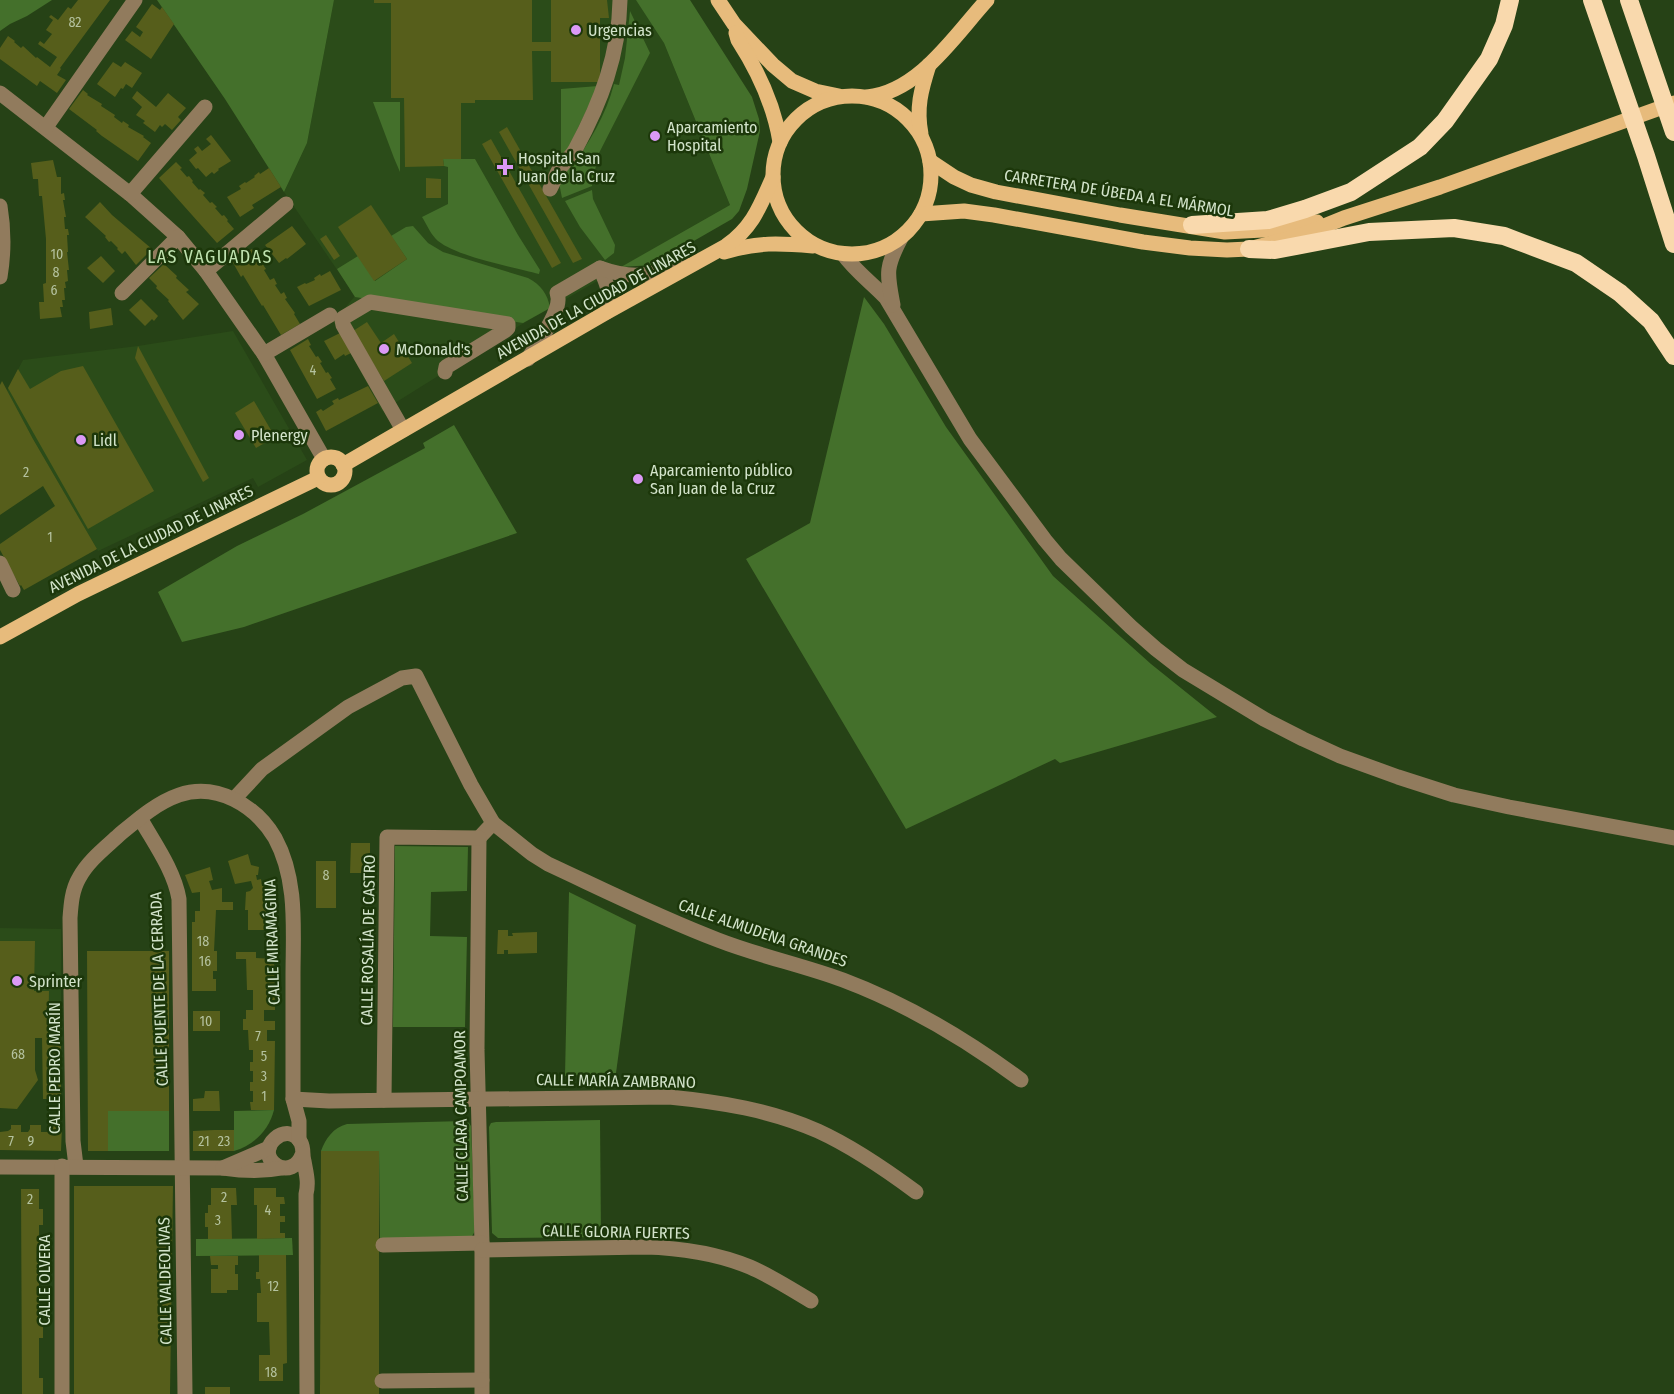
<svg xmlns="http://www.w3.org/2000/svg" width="1674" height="1394" font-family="'Fira Sans Condensed',sans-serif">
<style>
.built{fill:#2b4c19}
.green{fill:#44702b}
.building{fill:#565e1b}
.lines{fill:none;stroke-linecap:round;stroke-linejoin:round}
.minor{stroke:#917b5d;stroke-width:15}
.major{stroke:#e7bb7c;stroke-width:15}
.highway{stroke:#f9d9ad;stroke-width:18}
.poi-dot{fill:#db99f5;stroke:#1c370a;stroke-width:2}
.labels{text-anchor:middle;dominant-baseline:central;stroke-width:5;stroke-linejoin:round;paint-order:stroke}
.number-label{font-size:14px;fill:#b4c29f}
.poi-label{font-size:16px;fill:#d3e4cb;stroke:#1c370a;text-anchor:start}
.street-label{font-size:16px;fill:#d3e4cb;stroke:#1c370a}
.neighbourhood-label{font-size:18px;letter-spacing:1.5px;fill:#bfe2af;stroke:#1c370a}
</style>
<rect width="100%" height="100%" fill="#264216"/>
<g class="built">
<polygon points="334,0 645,0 664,43 730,205 517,327 382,411 332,319 339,315 355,296 284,192 307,143"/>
<polygon points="233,331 307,460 258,487 253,478 98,551 33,439 7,391 23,360 138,346"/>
<polygon points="0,928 61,929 61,1038 0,1038"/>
</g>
<g class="green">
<polygon points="0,0 52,0 27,16 10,24 0,31"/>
<polygon points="157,0 334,0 307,143 284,192 225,99"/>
<polygon points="636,0 690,0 752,97 759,119 760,131 747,189 739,211 732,219 652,265 621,267 730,205 664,43"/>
<path d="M630,11L650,53L598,155L592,186L562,198L559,183L564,170L571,168C589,143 606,115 614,84L619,85L625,58Z"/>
<polygon points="598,86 568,149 561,156 561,89"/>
<polygon points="373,102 400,102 400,172 394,158"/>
<path d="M443,159H475L518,235L540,270L539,274C513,267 458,257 438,241C431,235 427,225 422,217L448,204V167L444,166Z"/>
<polygon points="592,190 593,199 615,245 614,253 605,260 580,227 565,201"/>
<path d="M413,226L428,243L443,252L528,278C540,284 548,294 550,308L523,323L355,297L337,269L358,256L375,281L407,259L391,236L406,227Z"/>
<polygon points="864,297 884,324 946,427 1053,576 1151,664 1217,717 1060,763 1055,759 906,829 746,559 810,523"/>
<polygon points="454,425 517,533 244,627 182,642 158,592 237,546 303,514 425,448 423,443"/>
<polygon points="395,846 468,847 467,891 431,892 430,936 467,937 465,1027 393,1027"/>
<polygon points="569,892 636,925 616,1073 565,1076"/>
<path d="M274,1110C269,1130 254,1145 234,1151V1111Z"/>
<rect x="108" y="1111" width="61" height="40"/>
<polygon points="600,1120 601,1237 498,1238 492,1233 489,1127 491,1123 496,1122"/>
<path d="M465,1121L469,1123L471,1126L475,1231L471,1238L380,1239L379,1151H321C326,1138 333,1128 347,1124Z"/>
<polygon points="292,1238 293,1255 196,1256 196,1239"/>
</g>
<g class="building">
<polygon points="78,0 110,0 60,68 61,69 57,75 66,80 57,93 40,81 37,86 0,59 0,48 8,36 15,41 14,42 21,48 23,46 36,58 37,57 50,67 57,57 38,44 40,41 44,44 52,34 46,30 53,20 49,17 51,15 58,20 68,7 71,9"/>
<polygon points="374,0 532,0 532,42 551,42 551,0 607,0 609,18 600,18 600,82 551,82 551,51 532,51 533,100 475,100 475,103 461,103 461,159 443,159 444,166 405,167 404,98 391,98 391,3 374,3"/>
<polygon points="152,4 160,10 162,7 174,24 151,59 125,40 132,31 140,37 143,32 136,27"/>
<polygon points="113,62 121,67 125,62 142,73 132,88 126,84 123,89 121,88 115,97 97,84"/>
<polygon points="83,90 88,94 87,95 102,104 101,106 115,115 114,117 122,123 123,121 129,125 128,127 144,136 143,137 151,143 138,161 102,136 96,131 97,130 69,109"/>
<polygon points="137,91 156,107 168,93 186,108 178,117 181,120 172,130 165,124 162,127 160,125 155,132 143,123 145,121 136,115 142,107 132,98"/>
<polygon points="507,127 582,259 573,263 499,132"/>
<polygon points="211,135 231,161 218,169 219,170 214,174 212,172 206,177 198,168 196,169 189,160 197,153 194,149 198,146 202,151 211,144 206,139"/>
<polygon points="491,139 561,263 552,268 482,144"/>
<polygon points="53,160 57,177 61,177 61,194 64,193 65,200 63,200 66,217 64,217 65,229 68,229 69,235 67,235 68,252 67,252 69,270 67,270 68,281 65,282 66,288 64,288 65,300 62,300 63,307 60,307 62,317 40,319 39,302 44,302 43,284 46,283 46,239 42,196 39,196 38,179 33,179 31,163"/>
<polygon points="176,162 182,168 180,169 187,177 189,176 193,181 192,182 199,190 200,189 205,193 203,195 210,203 212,202 217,207 215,208 222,216 224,215 228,220 227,221 234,229 217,243 159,178"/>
<polygon points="269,168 281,187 252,205 254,208 240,217 227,197 241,189 239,186 245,182 246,183 255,177 254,176 259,172 260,174"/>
<polygon points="426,178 441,179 441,198 426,198"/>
<polygon points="100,202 112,215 152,249 136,265 125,251 122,254 117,249 118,248 111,241 109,242 105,237 106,236 85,217"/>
<polygon points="371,205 407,259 374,281 338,227"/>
<polygon points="292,226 306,244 287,259 286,258 279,263 265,245"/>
<polygon points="326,235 340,256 334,260 320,239"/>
<polygon points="252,249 255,255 253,256 259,266 262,263 266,269 264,270 270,280 274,278 277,284 275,285 281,294 284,292 287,298 285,299 295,313 294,314 300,324 281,335 263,305 262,306 243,275 241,277 232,261"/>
<polygon points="101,256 115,271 103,283 87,268"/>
<polygon points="164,264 177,276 176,278 189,290 186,292 199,304 183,320 168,301 169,300 156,288 157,286 149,278"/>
<polygon points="330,271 341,290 309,306 297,287 305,283 306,284 315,280 314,278 320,274 321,276"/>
<polygon points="141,299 158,316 154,321 152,319 145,326 129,310"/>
<polygon points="111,308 113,325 90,329 89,312"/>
<polygon points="367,322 381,343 394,334 412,363 384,381 353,331"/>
<polygon points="340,333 351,353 345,356 344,354 335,360 324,341"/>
<polygon points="308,339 311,345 309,346 316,357 318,356 322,362 320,363 326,373 328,372 332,378 330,379 336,389 317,399 290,350"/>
<polygon points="138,346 209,478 203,482 135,358"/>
<polygon points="83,366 154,491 88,529 8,388 18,369 30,389 61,371"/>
<polygon points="2,381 33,439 97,549 24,590 21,585 20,586 0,550 0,544 55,506 43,486 0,515 0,385"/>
<polygon points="368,386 378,403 326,431 316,412 321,409 323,411 334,404 332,401 338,398 339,400"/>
<polygon points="254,401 275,437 256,448 235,413"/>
<polygon points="351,843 370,843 370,873 350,873"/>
<polygon points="248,854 251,865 259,867 258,875 256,875 257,880 261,879 262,886 272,885 274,893 274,930 248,930 248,910 245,910 246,892 250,891 253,888 251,881 235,884 228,861"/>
<rect x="316" y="861" width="20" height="47"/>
<polygon points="210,867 213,880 209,881 212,890 222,888 222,902 233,902 233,910 216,910 214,951 217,951 217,971 213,971 213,979 216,979 216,991 192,991 192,922 195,922 195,911 200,911 200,892 192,893 185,875"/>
<polygon points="498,930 508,930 508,936 513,936 512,933 537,932 537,953 508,954 508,950 504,950 504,954 497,954"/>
<polygon points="0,941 35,941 34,991 49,991 48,1038 61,1038 61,1099 43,1099 42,1038 35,1038 35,1070 38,1080 17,1109 0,1108"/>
<polygon points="87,951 169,951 169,1111 108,1111 108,1151 88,1151"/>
<polygon points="236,952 256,952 256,958 274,959 275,1010 264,1010 264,1021 275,1021 275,1030 267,1030 267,1041 275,1041 274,1110 251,1110 250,1102 253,1102 253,1091 250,1091 250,1082 253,1082 253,1071 250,1071 250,1062 253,1062 253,1050 249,1050 248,1030 243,1030 243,1019 246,1019 246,1010 253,1010 253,990 247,990 246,959 236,959"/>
<rect x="193" y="1011" width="27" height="20"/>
<polygon points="205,1091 219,1091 220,1111 193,1111 193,1099 204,1098"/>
<polygon points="11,1125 21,1125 21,1132 28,1132 30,1129 30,1125 41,1125 41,1132 47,1132 50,1125 62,1125 61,1151 0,1150 0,1132 8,1131 11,1129"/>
<polygon points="214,1130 234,1130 234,1151 193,1151 193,1131"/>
<polygon points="321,1151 379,1151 379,1394 320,1394"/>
<polygon points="74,1186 173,1186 170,1394 74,1394"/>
<polygon points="211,1188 236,1188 237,1205 231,1205 232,1239 208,1239 208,1227 205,1227 205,1213 208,1213 208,1205 211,1205"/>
<polygon points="254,1188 276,1188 276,1197 284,1197 285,1204 280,1204 280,1216 285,1216 285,1222 280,1222 280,1233 285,1233 285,1238 257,1239 257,1205 254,1205"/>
<polygon points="21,1189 39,1189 39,1209 43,1209 43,1225 39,1225 39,1265 43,1265 43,1282 39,1282 39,1322 43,1322 43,1338 39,1338 39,1378 43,1378 43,1394 22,1394"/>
<polygon points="259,1255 286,1255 287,1363 283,1364 283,1381 259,1381 259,1355 270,1355 269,1322 257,1322 257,1293 261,1293 260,1279 256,1279 256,1272 259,1272"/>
<polygon points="210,1256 238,1256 238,1265 235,1265 235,1274 238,1274 238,1290 227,1290 227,1293 211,1293 211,1269 218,1269 218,1265 211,1265"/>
<rect x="205" y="1387" width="25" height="7"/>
</g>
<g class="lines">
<g class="minor">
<polyline points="0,93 130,194 178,237 206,271 264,354 324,459"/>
<polyline points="46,127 135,0"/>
<path d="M550,189C554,182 556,174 560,168C565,161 571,157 575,150C601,102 619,55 620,0"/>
<polyline points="130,194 205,107"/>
<path d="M0,206C4,230 4,253 0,277"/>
<path d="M843,254C855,271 872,283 886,298L970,439L1045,540L1061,559L1131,627L1156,649L1183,670L1264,719L1303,739L1340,756L1398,777L1454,795L1509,807L1674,838"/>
<path d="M600,268C607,284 612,295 607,312"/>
<polyline points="206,271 286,204"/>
<polyline points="122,293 178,237"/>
<path d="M893,305C887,273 885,268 901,238"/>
<polyline points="264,354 330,315"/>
<path d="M528,359C537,344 564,309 557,293L600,268C636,281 651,274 686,265"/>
<polyline points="403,430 343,325 342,320 343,318 370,302 508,324 508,328 506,330 446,367 445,372"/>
<polyline points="0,563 13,590"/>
<polyline points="234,799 262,769 348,707 402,678 416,676 471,785 493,823"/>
<path d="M140,818C154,843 174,870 179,899L185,1394"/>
<path d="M479,838L493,823L532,854L548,864C604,890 660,918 718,940C759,956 802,965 843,980C907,1004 967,1040 1021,1080"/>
<polyline points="479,838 477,1050 482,1243 482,1394"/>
<path d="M293,1099L329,1101L669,1097C720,1102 771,1110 818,1131C853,1147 885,1169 916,1192"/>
<polyline points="384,1100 387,837 479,838"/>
<path d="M302,1155C298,1166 287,1172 276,1165C253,1149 288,1118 301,1143C304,1149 302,1155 304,1161C306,1173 309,1182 306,1194L307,1394"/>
<path d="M76,1166L73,1141L70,918C71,904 72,890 79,878C88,861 105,848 119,835C137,820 156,803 179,795C217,782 256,806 275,838C298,880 293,930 293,976C293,1017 293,1058 293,1099L299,1121V1140"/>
<path d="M0,1167L223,1168C243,1171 262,1172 282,1168"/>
<polyline points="223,1168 269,1148"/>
<polyline points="383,1245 482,1243"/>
<path d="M482,1250L645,1247C681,1248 716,1253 750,1267C771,1276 791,1289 811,1301"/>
<polyline points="382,1381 482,1380"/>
<polyline points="62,1394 62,1166"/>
</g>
<g class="major">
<polyline points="718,0 734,24 773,65 792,81 815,91 839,96"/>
<path d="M736,33L738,40C758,71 774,105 780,142"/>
<circle cx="852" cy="175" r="79"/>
<path d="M867,97C919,92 955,35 987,0"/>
<path d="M921,134C916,108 921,90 929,65"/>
<polyline points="930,161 954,177 971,185 996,192 1120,215 1225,232 1263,230 1317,222"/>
<polyline points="921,214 964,211 994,215 1143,242 1190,248 1227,250 1249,249 1302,235 1344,218 1440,187 1674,103"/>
<path d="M724,252C758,242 779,243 813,246"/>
<circle cx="331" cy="471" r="14"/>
<path d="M343,465L607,312L726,246C753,227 760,206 773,177"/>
<polyline points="0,637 78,594 318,478"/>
</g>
<g class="highway">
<polyline points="1592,0 1646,156 1674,244"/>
<polyline points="1629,0 1674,132"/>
<polyline points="1192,225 1268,220 1305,209 1351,192 1420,147 1445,121 1489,59 1504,25 1510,0"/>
<polyline points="1249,249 1275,250 1369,232 1454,228 1504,236 1576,263 1620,293 1651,321 1674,356"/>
</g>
</g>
<g class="poi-dot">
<circle cx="576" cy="30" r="6"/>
<circle cx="655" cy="136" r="6"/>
<path d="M502 158h6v6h6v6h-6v6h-6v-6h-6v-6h6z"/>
<circle cx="384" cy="349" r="6"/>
<circle cx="239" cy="435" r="6"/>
<circle cx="81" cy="440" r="6"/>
<circle cx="638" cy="479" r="6"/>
<circle cx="17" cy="981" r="6"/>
</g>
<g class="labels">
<g class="number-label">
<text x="75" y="22">82</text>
<text x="57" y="254">10</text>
<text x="56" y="272">8</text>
<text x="54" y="290">6</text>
<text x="313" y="370">4</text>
<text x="26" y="472">2</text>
<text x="50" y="537">1</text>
<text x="326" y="875">8</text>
<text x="203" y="941">18</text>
<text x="205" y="961">16</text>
<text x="206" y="1021">10</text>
<text x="258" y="1036">7</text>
<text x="18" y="1054">68</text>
<text x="264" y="1056">5</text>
<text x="264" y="1076">3</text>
<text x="264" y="1096">1</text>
<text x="11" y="1141">7</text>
<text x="31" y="1141">9</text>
<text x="204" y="1141">21</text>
<text x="224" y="1141">23</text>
<text x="224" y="1197">2</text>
<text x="30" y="1199">2</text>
<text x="268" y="1210">4</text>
<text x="218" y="1220">3</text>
<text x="273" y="1286">12</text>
<text x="271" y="1372">18</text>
</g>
<g class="poi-label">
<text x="588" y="30">Urgencias</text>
<text x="667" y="127">Aparcamiento<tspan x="667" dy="18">Hospital</tspan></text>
<text x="518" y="158">Hospital San<tspan x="518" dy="18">Juan de la Cruz</tspan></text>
<text x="396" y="349">McDonald's</text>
<text x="251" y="435">Plenergy</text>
<text x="93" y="440">Lidl</text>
<text x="650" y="470">Aparcamiento público<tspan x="650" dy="18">San Juan de la Cruz</tspan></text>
<text x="29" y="981">Sprinter</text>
</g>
<g class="street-label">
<text transform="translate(1119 193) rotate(9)">CARRETERA DE ÚBEDA A EL MÁRMOL</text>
<text transform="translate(596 300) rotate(-29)">AVENIDA DE LA CIUDAD DE LINARES</text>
<text transform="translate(151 539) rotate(-26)">AVENIDA DE LA CIUDAD DE LINARES</text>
<text transform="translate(763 933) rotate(19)">CALLE ALMUDENA GRANDES</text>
<text transform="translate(368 940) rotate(-89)">CALLE ROSALÍA DE CASTRO</text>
<text transform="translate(272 942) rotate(-92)">CALLE MIRAMÁGINA</text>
<text transform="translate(159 989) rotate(-92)">CALLE PUENTE DE LA CERRADA</text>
<text transform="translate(54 1068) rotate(-90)">CALLE PEDRO MARÍN</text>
<text transform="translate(616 1081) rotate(1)">CALLE MARÍA ZAMBRANO</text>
<text transform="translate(461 1116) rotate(-91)">CALLE CLARA CAMPOAMOR</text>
<text transform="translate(616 1232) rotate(1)">CALLE GLORIA FUERTES</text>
<text transform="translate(44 1280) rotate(-90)">CALLE OLVERA</text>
<text transform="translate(165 1281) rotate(-91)">CALLE VALDEOLIVAS</text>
</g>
<g class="neighbourhood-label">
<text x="210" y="257">LAS VAGUADAS</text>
</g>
</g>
</svg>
